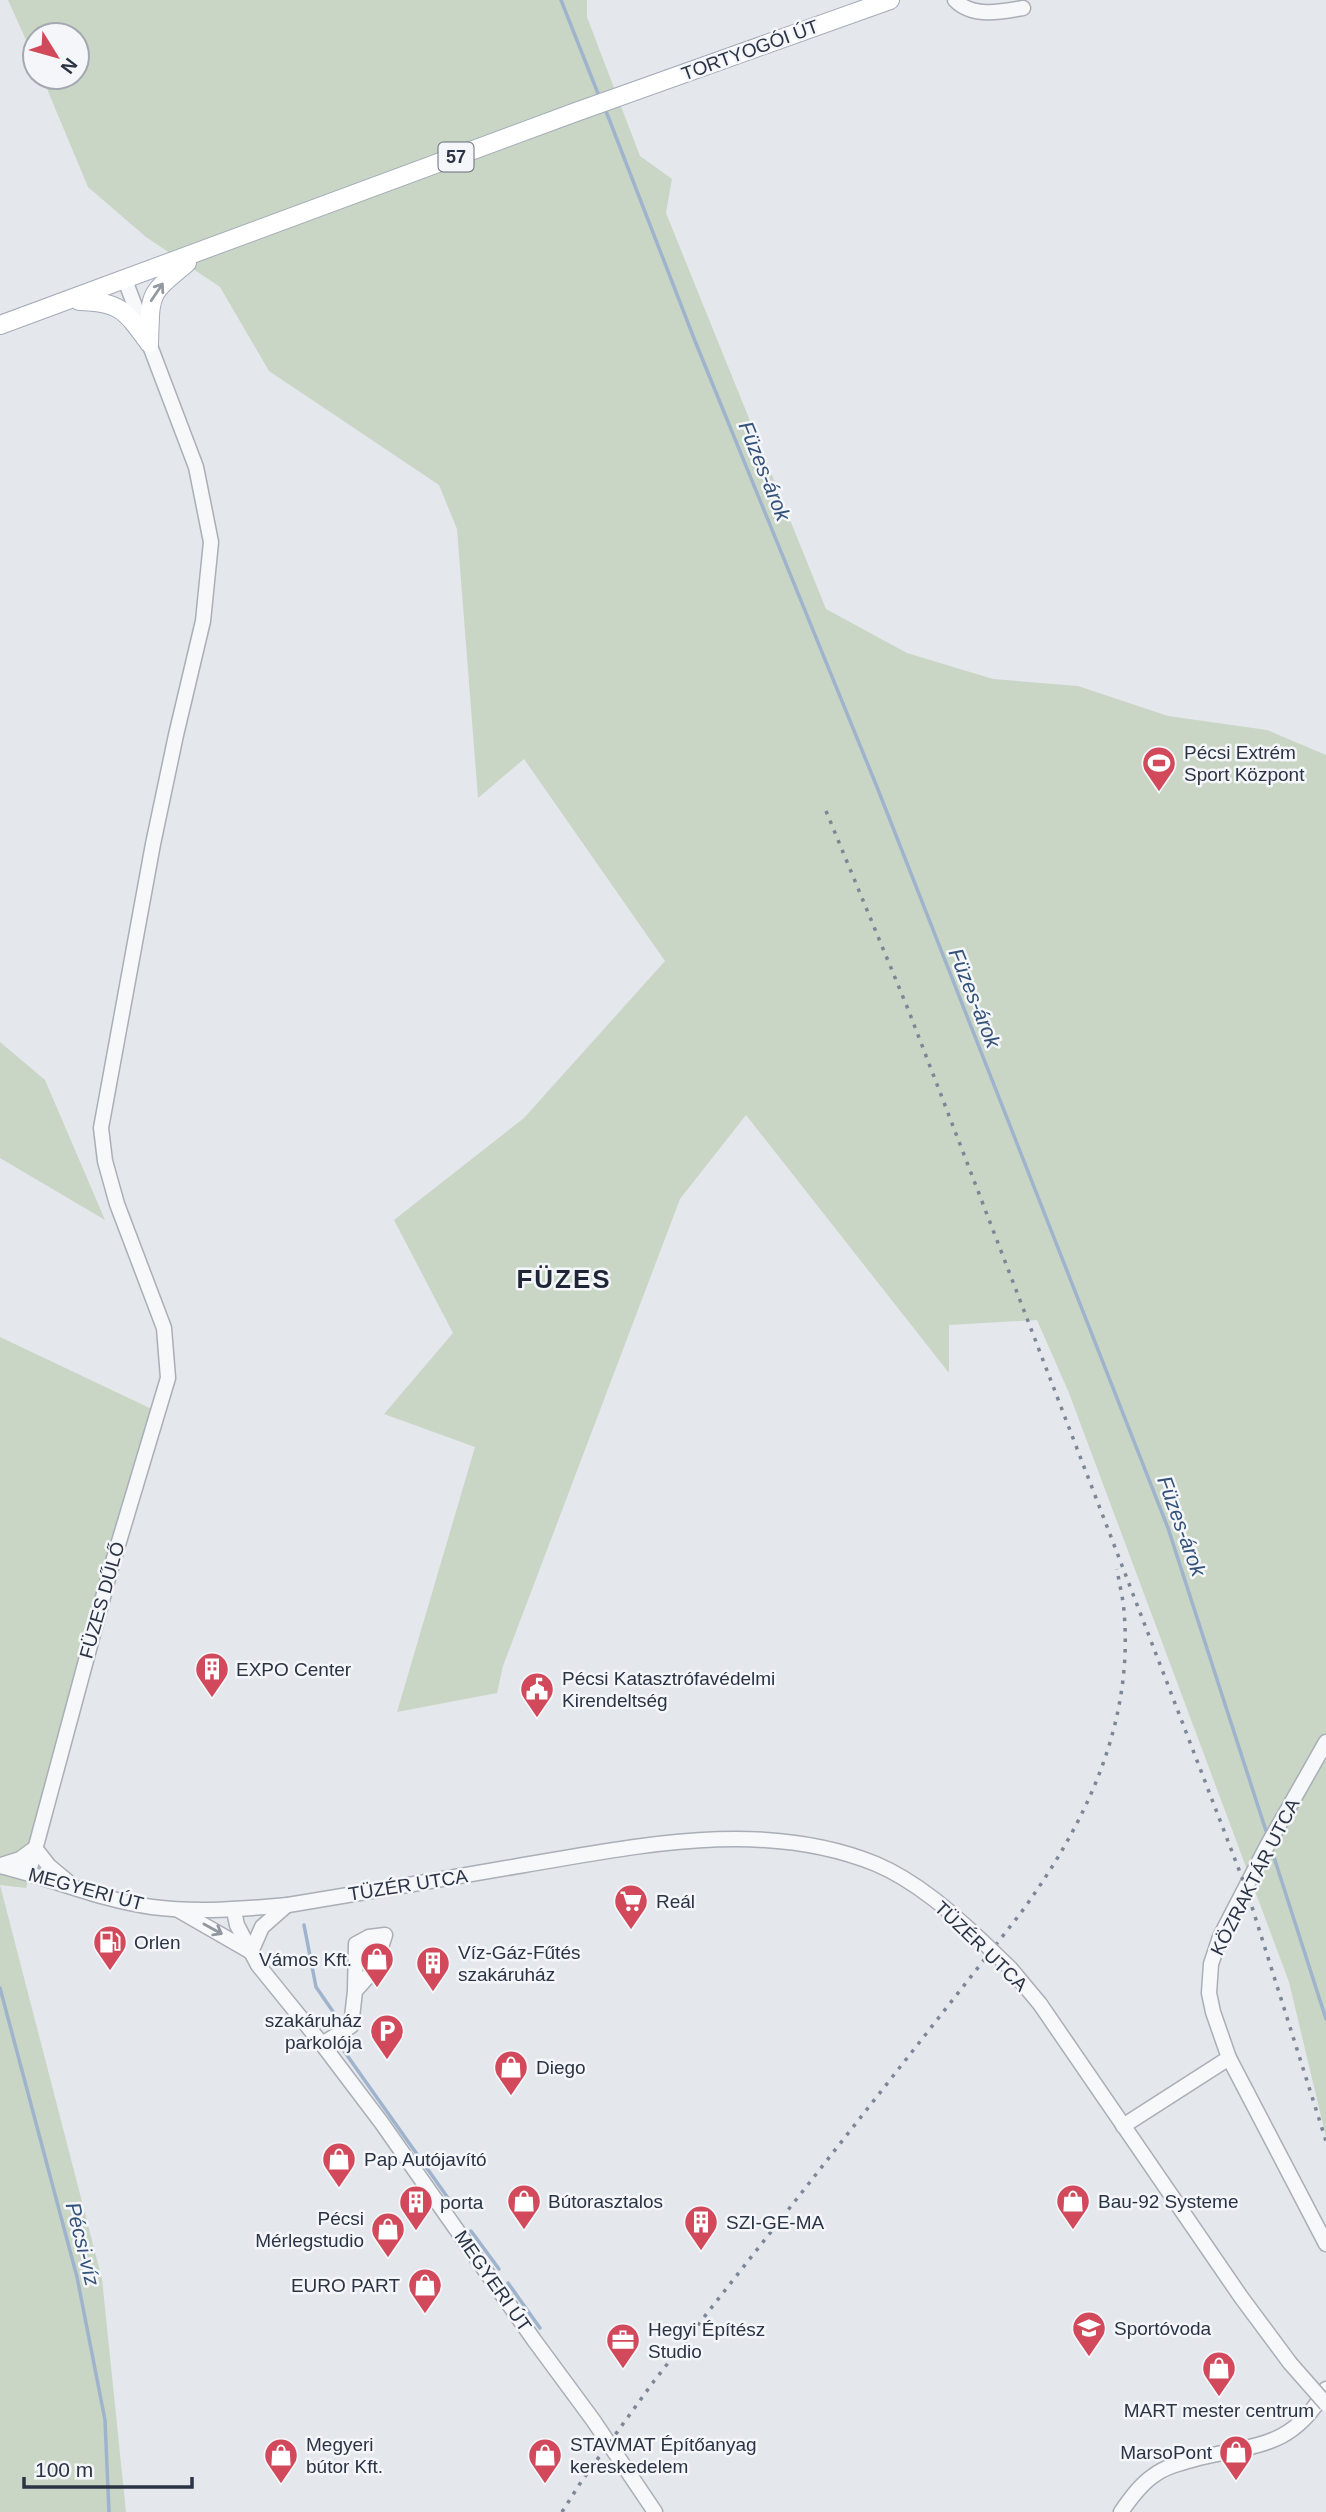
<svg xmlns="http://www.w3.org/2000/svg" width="1326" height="2512" font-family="Arial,sans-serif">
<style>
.green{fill:#c9d6c5}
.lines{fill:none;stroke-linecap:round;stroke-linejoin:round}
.stream{stroke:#9fb4cc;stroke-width:3.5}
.minor-casing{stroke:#a9aeb7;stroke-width:17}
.major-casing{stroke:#a3abb8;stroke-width:20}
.minor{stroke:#f7f8fa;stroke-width:14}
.major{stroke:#fff;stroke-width:18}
.rail{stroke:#7d8696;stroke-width:3.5;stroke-dasharray:3.5 7;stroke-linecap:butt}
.minor-bridge-casing{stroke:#a9aeb7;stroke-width:17;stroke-linecap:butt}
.minor-bridge{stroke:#f7f8fa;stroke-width:14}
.oneway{stroke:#959aa2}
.oneway2{stroke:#9196a0}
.labels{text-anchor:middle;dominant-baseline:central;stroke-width:5;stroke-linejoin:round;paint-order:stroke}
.shield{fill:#f4f6f9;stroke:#676e7b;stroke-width:2}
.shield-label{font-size:18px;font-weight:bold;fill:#2b3445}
.street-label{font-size:19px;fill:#2b3445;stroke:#f4f6f9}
.poi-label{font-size:19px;fill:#2b3445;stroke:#f4f6f9;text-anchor:start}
.water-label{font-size:21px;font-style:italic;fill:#34527a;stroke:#f4f6f9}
.district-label{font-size:26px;font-weight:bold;letter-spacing:2px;fill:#1d2536;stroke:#f4f6f9}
</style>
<rect width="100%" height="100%" fill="#e4e7ec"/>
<g class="green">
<polygon points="8,0 587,0 587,17 640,156 672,179 666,213 826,609 907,653 993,679 1078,686 1168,716 1267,730 1326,755 1326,2137 1289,1982 1069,1393 1037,1320 949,1325 949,1373 746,1115 680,1199 503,1666 497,1693 397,1712 475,1447 384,1414 453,1333 394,1220 524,1118 665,961 524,759 478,798 457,529 439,485 269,371 220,287 146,237 88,187 42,77 77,77 77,35 35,35 35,60"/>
<polygon points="0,1042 45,1080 105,1220 0,1158"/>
<polygon points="0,1337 158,1412 26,1888 0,1885 102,2279 126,2512 0,2512"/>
</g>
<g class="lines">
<g class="stream">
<polyline points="561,0 599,96"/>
<polyline points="604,106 695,341 877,787 1168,1528 1268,1837"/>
<polyline points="1271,1848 1326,2019"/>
<polyline points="304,1925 316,1987 334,2013"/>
<polyline points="0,1988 77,2277 105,2420 109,2512"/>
<polyline points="339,2044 448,2198"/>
<polyline points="471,2231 499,2269"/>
<polyline points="508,2283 540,2328"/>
</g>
<g class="minor-casing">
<g id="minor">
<path d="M955,0C972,18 1001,12 1023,8"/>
<polyline points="1326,1742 1267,1846 1220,1937 1211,1964 1209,1993 1213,2012 1229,2058 1326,2244"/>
<polyline points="1,1865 20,1859 35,1848 49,1866 67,1881"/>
<path d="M0,1866C51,1878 100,1900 152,1907C197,1913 243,1909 288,1905C367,1892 445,1879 524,1865C639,1846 763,1818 876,1864C916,1881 951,1912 983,1942"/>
<polyline points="29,1872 109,1575 168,1378 164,1328 117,1204 105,1161 101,1128 153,844 176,735 203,621 211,542 196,467 125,280"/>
<polyline points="178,1910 251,1952"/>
<polyline points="234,1911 237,1925 258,1965 322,2044 381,2122 534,2340 593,2420 655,2512"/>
<polyline points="251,1952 262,1927 287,1905"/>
<polyline points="1040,2004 1241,2297 1290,2363"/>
<polyline points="322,2044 351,2026 355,1991 373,1971 385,1935 369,1937 356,1944 355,1991"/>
<polyline points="1123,2126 1229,2058"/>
<path d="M1121,2512C1130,2499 1140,2485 1153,2476C1166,2466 1184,2462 1199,2458C1257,2444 1293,2448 1326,2389"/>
</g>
</g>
<g class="major-casing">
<g id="major">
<path d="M79,301C120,302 125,310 149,343"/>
<polyline points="0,325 576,112 890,0"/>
<path d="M149,343C151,292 147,296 187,263"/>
</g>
</g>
<use href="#minor" class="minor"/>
<use href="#major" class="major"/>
<g class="rail">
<polyline points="826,811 908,1009 1246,1888 1326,2141"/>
<path d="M562,2512L581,2482L654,2381L1020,1914C1085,1825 1134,1724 1124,1611C1123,1597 1119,1583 1117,1569"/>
</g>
<g class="minor-bridge-casing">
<g id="minor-bridge">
<polyline points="983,1942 1010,1968 1040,2004"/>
<polyline points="1290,2363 1326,2404"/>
</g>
</g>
<use href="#minor-bridge" class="minor-bridge"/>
</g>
<defs><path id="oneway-shaft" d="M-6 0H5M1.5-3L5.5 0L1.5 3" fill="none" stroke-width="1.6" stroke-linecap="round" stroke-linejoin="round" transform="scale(1.75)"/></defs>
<use class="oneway" href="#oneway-shaft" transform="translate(157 292) rotate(-56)"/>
<use class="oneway2" href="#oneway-shaft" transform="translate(213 1929) rotate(29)"/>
<defs>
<g id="stadium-pin" transform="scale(1.75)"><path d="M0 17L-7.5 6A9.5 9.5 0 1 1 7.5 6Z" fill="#d1495b" stroke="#f4f6f9"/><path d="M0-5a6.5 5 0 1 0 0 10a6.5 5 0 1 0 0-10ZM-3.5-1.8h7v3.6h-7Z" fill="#fff"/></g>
<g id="building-pin" transform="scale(1.75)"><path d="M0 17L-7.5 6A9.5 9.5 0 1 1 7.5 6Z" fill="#d1495b" stroke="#f4f6f9"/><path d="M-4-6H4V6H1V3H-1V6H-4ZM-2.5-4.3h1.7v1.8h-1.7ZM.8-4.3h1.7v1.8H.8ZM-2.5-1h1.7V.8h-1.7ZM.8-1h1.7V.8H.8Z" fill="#fff"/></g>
<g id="civic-pin" transform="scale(1.75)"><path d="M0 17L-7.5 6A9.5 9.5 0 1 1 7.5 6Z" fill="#d1495b" stroke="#f4f6f9"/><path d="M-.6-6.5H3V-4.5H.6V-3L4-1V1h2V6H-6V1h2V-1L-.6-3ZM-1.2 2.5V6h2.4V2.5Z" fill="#fff"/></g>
<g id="supermarket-pin" transform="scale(1.75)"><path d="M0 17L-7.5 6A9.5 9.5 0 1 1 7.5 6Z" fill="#d1495b" stroke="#f4f6f9"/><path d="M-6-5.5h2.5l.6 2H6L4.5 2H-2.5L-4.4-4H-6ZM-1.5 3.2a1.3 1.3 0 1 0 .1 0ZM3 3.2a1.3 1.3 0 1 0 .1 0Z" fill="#fff"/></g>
<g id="fuel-pin" transform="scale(1.75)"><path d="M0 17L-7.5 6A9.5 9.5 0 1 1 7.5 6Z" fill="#d1495b" stroke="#f4f6f9"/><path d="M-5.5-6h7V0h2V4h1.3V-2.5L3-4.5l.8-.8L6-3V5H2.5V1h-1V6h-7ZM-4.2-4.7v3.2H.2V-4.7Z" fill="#fff"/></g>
<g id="shop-pin" transform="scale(1.75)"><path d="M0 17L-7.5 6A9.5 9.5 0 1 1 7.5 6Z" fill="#d1495b" stroke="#f4f6f9"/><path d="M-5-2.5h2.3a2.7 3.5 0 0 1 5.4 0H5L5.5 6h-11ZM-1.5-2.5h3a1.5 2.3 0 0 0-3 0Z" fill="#fff"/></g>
<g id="parking-pin" transform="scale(1.75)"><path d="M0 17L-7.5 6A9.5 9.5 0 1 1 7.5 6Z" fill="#d1495b" stroke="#f4f6f9"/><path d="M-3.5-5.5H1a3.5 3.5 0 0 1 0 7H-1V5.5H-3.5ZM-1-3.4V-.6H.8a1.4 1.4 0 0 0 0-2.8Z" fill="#fff"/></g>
<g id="school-pin" transform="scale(1.75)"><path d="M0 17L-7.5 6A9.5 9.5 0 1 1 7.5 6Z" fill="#d1495b" stroke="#f4f6f9"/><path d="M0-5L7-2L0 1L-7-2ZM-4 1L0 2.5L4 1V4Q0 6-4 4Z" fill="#fff"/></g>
<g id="office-pin" transform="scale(1.75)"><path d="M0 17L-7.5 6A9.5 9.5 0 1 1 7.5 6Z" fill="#d1495b" stroke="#f4f6f9"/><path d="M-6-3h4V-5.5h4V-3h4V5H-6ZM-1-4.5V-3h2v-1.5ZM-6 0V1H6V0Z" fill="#fff"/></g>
</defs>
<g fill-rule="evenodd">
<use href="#stadium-pin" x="1159" y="763"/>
<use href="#building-pin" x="212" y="1669"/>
<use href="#civic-pin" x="537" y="1689"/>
<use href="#supermarket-pin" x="631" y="1901"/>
<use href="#fuel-pin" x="110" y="1942"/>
<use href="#shop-pin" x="377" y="1959"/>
<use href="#building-pin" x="433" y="1963"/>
<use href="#parking-pin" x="387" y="2031"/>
<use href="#shop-pin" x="511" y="2067"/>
<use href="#shop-pin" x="339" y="2159"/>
<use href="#shop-pin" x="524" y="2201"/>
<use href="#shop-pin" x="1073" y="2201"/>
<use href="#building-pin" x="416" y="2202"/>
<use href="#building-pin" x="701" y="2222"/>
<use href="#shop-pin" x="388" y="2229"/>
<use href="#shop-pin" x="425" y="2285"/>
<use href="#school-pin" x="1089" y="2328"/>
<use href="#office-pin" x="623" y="2340"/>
<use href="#shop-pin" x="1219" y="2368"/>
<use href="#shop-pin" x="1236" y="2452"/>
<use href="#shop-pin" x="281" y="2455"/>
<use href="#shop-pin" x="545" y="2455"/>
</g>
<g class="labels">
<rect class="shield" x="438.5" y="142.5" width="35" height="29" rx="5"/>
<g class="shield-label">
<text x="456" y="157">57</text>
</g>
<g class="street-label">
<text transform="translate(750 50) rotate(-20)">TORTYOGÓI ÚT</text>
<text transform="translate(102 1600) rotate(-74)">FÜZES DŰLŐ</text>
<text transform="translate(1255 1877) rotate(-63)">KÖZRAKTÁR UTCA</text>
<text transform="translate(408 1885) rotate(-9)">TÜZÉR UTCA</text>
<text transform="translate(86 1889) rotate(15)">MEGYERI ÚT</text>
<text transform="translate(981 1946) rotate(44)">TÜZÉR UTCA</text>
<text transform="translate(493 2281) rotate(55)">MEGYERI ÚT</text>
</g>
<g class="poi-label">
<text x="1184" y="752">Pécsi Extrém<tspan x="1184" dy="22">Sport Központ</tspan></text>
<text x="236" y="1669">EXPO Center</text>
<text x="562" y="1678">Pécsi Katasztrófavédelmi<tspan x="562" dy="22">Kirendeltség</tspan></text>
<text x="656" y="1901">Reál</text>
<text x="134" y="1942">Orlen</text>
<text x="458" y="1952">Víz-Gáz-Fűtés<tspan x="458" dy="22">szakáruház</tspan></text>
<text x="352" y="1959" text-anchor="end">Vámos Kft.</text>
<text x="362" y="2020" text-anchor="end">szakáruház<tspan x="362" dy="22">parkolója</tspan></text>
<text x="536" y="2067">Diego</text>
<text x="364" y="2159">Pap Autójavító</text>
<text x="548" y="2201">Bútorasztalos</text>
<text x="1098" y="2201">Bau-92 Systeme</text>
<text x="440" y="2202">porta</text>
<text x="364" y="2218" text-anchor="end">Pécsi<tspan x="364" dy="22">Mérlegstudio</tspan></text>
<text x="726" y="2222">SZI-GE-MA</text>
<text x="400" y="2285" text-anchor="end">EURO PART</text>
<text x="1114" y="2328">Sportóvoda</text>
<text x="648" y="2329">Hegyi Építész<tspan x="648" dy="22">Studio</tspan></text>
<text x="1219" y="2410" text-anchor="middle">MART mester centrum</text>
<text x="306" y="2444">Megyeri<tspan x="306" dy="22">bútor Kft.</tspan></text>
<text x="570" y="2444">STAVMAT Építőanyag<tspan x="570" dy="22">kereskedelem</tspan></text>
<text x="1212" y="2452" text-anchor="end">MarsoPont</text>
</g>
<g class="water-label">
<text transform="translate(765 471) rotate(68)">Füzes-árok</text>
<text transform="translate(975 998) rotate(68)">Füzes-árok</text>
<text transform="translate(1182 1526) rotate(70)">Füzes-árok</text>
<text transform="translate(83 2244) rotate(76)">Pécsi-víz</text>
</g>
<g class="district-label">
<text x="564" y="1279">FÜZES</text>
</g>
</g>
<g transform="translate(56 56) rotate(127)"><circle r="33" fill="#f4f6f9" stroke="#a4a8b1" stroke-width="2"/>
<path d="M0-5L12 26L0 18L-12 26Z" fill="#d1495b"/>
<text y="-10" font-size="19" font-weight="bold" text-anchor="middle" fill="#2b3445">N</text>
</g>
<path d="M24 2477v10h168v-10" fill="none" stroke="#2b3445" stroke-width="3.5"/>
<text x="35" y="2477" font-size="21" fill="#2b3445" stroke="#f4f6f9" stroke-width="5" paint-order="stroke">100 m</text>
</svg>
